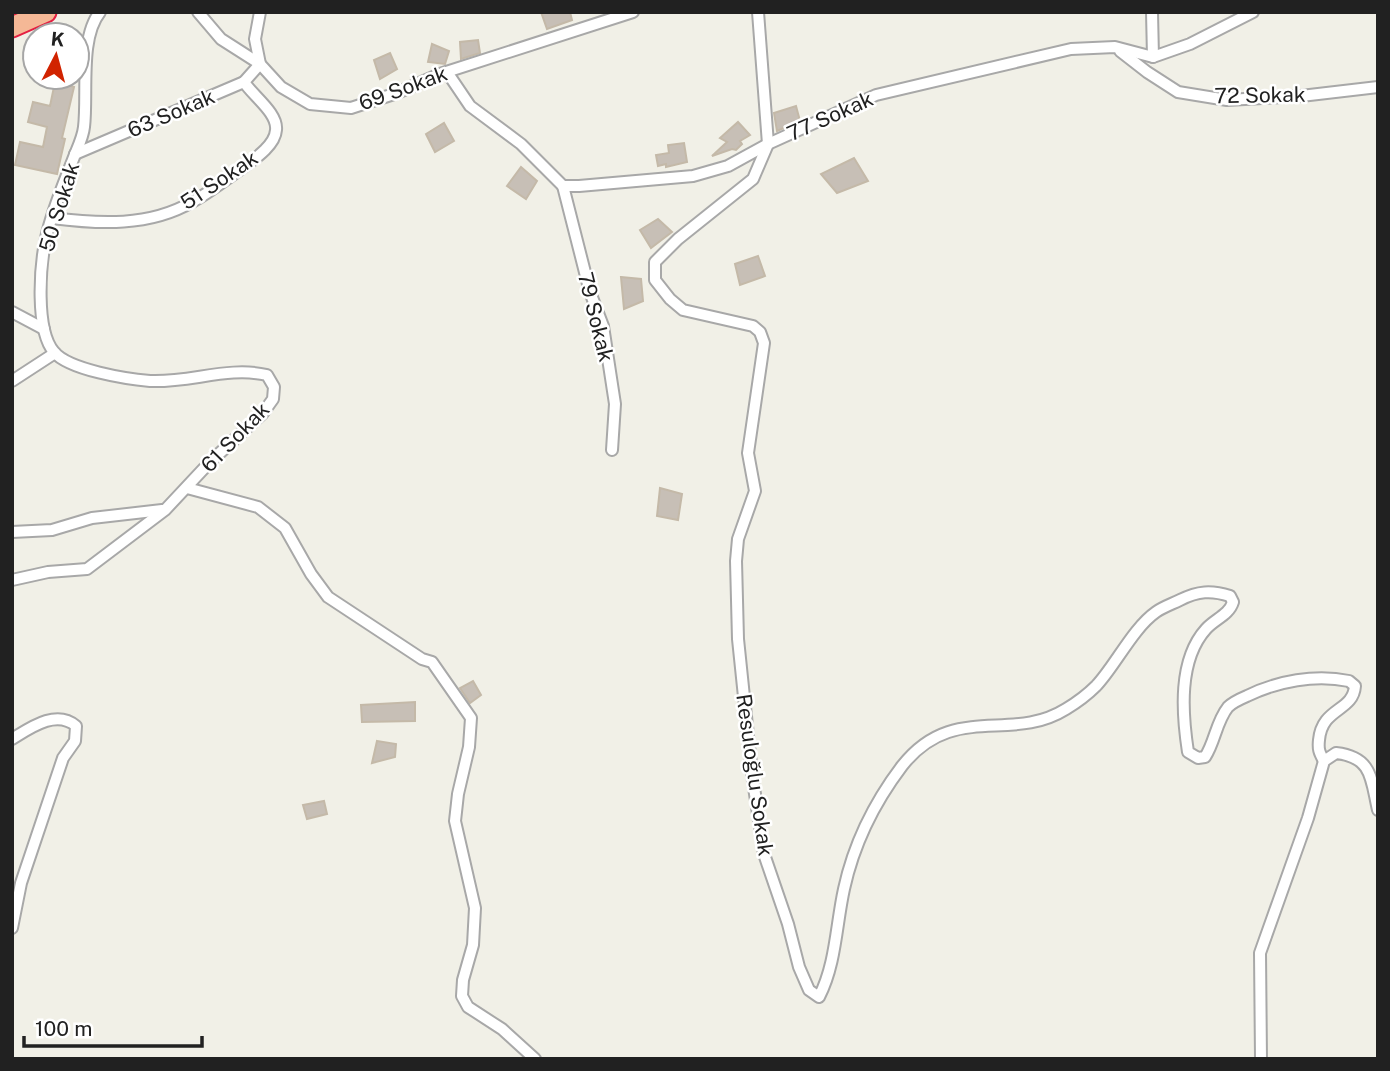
<svg xmlns="http://www.w3.org/2000/svg" width="1390" height="1071" font-family="'Public Sans',sans-serif">
<style>
.building{fill:#c7bfb6;stroke:#c4b9a8;stroke-width:2}
.lines{fill:none;stroke-linecap:round;stroke-linejoin:round}
.minor-casing{stroke:#a8a8a8;stroke-width:14}
.trunk-casing{stroke:#e41f42;stroke-width:23}
.minor{stroke:#fff;stroke-width:10}
.trunk{stroke:#f5b896;stroke-width:19}
.labels{text-anchor:middle;dominant-baseline:central;stroke-width:5;stroke-linejoin:round;paint-order:stroke}
.street-label{font-size:21px;fill:#212121;stroke:#fff}
</style>
<rect width="100%" height="100%" fill="#f1f0e7"/>
<g class="building">
<polygon points="541,12 570,12 572,20 547,29"/>
<polygon points="478,40 480,53 461,59 460,42"/>
<polygon points="432,44 449,51 445,64 428,62"/>
<polygon points="390,53 397,69 380,79 374,60"/>
<polygon points="55,82 74,87 62,138 65,139 57,174 15,165 20,142 43,147 47,127 28,122 33,102 50,106"/>
<polygon points="796,106 800,121 777,131 774,113"/>
<polygon points="738,122 750,135 740,141 742,144 736,150 732,149 712,156 727,142 720,138"/>
<polygon points="444,123 454,141 435,152 426,134"/>
<polygon points="684,143 687,162 666,167 666,164 658,166 656,155 669,153 668,145"/>
<polygon points="854,158 868,181 837,193 821,174"/>
<polygon points="521,167 537,181 526,199 507,186"/>
<polygon points="658,219 672,232 651,248 640,230"/>
<polygon points="758,256 765,276 740,285 735,264"/>
<polygon points="621,277 641,279 643,301 624,309"/>
<polygon points="660,488 682,494 678,520 657,516"/>
<polygon points="473,681 481,695 470,703 460,688"/>
<polygon points="415,702 415,721 362,722 361,705"/>
<polygon points="377,741 396,744 395,757 372,763"/>
<polygon points="324,801 327,814 307,819 303,805"/>
</g>
<g class="lines">
<g class="minor-casing">
<g id="minor">
<polyline points="198,12 221,39 260,64 281,87 310,104 351,108 397,93 440,74 633,12"/>
<path d="M758,12L768,144L753,179L678,239L655,262V280L670,299L683,310L753,326L760,332L764,343L748,453L755,491L738,539L736,561L738,639L752,774L764,854L788,924L799,967L809,990L819,997C836,964 836,925 844,889C854,843 874,803 902,766C953,701 1010,744 1066,709C1076,703 1088,694 1096,686C1115,666 1133,628 1156,612C1163,607 1172,604 1180,600C1198,591 1211,590 1230,596L1233,602C1229,615 1215,619 1206,629C1178,660 1182,713 1188,752L1198,758L1205,757C1215,742 1216,722 1228,707C1233,702 1240,699 1247,696C1278,681 1315,674 1349,681L1355,686C1353,712 1322,707 1319,740C1318,749 1319,752 1324,761"/>
<polyline points="1152,12 1153,57"/>
<polyline points="1120,51 1147,72 1178,92 1227,100 1301,96 1378,87"/>
<polyline points="447,72 470,106 521,144 563,186 579,186 693,176 728,166 768,144 876,95 1071,49 1115,47 1153,57 1190,44 1253,12"/>
<polyline points="75,154 244,82 260,64 255,39 260,12"/>
<polyline points="563,186 590,292 603,326 615,404 612,450"/>
<path d="M52,218C99,224 149,227 192,202C209,193 225,180 241,169C253,160 275,146 276,130C278,113 253,96 244,82"/>
<polyline points="12,312 44,329"/>
<polyline points="12,381 55,353"/>
<polyline points="187,488 258,507 285,528 311,574 328,597 422,659 432,662 471,718 469,747 458,794 455,821 475,908 473,945 463,980 462,996 468,1007 502,1029 535,1059"/>
<polyline points="12,532 52,530 92,518 162,510"/>
<path d="M12,580L48,572L87,569L165,510L209,463L263,413L273,399L274,387L267,375C228,366 190,383 150,381C127,379 69,370 54,352C35,330 40,265 46,238C52,210 64,183 74,157C78,147 83,137 84,127C88,94 79,38 100,12"/>
<path d="M12,739C30,728 56,709 76,726L75,741L63,758L21,883L12,928"/>
<path d="M1261,1059L1260,953L1308,818L1324,761L1336,753C1373,757 1371,780 1378,810"/>
</g>
</g>
<g class="trunk-casing">
<polyline id="trunk" points="12,27 46,12"/>
</g>
<use href="#minor" class="minor"/>
<use href="#trunk" class="trunk"/>
</g>
<g class="labels">
<g class="street-label">
<text transform="translate(403 88) rotate(-20)">69 Sokak</text>
<text transform="translate(1260 95) rotate(-1)">72 Sokak</text>
<text transform="translate(171 113) rotate(-23)">63 Sokak</text>
<text transform="translate(830 116) rotate(-24)">77 Sokak</text>
<text transform="translate(219 180) rotate(-34)">51 Sokak</text>
<text transform="translate(59 207) rotate(-73)">50 Sokak</text>
<text transform="translate(596 317) rotate(76)">79 Sokak</text>
<text transform="translate(235 437) rotate(-46)">61 Sokak</text>
<text transform="translate(755 775) rotate(82)">Resuloğlu Sokak</text>
</g>
</g>
<rect width="1390" height="1071" fill="none" stroke="#212121" stroke-width="28"/>
<g transform="translate(56 56) rotate(6)"><circle r="33" fill="#ffffff" stroke="#a6a6a6" stroke-width="2"/>
<path d="M0-5L12 26L0 18L-12 26Z" fill="#d12300"/>
<text y="-10" font-size="19" font-weight="bold" text-anchor="middle" fill="#212121">K</text>
</g>
<path d="M24 1036v10h178v-10" fill="none" stroke="#212121" stroke-width="3.5"/>
<text x="35" y="1036" font-size="21" fill="#212121" stroke="#ffffff" stroke-width="5" paint-order="stroke">100 m</text>
</svg>
